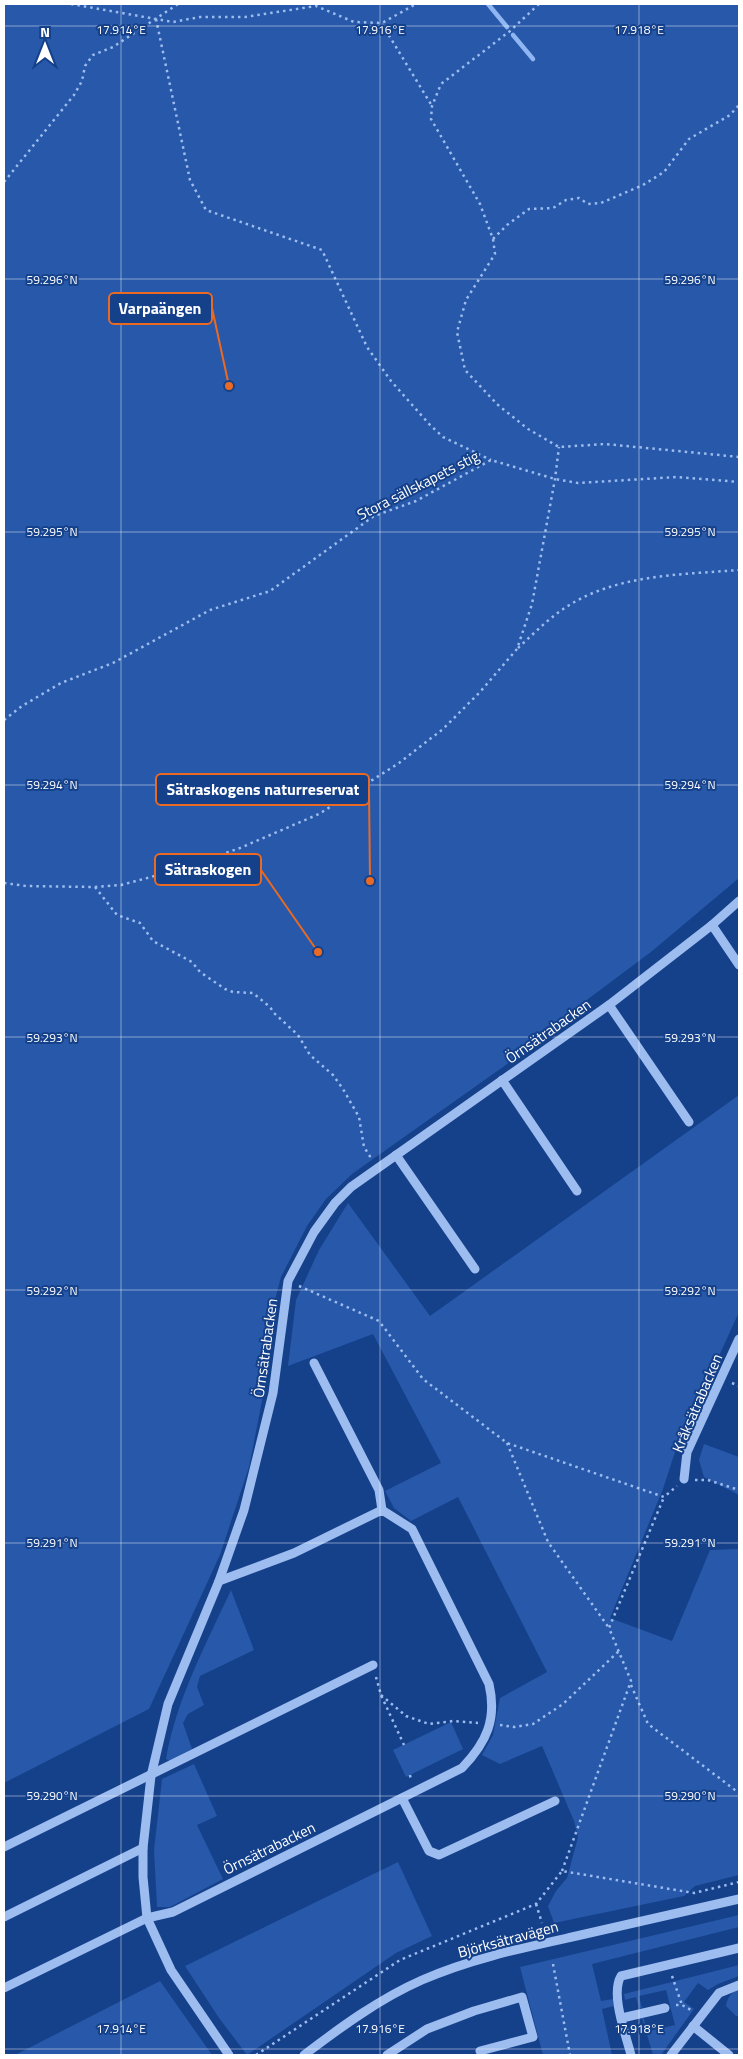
<svg xmlns="http://www.w3.org/2000/svg" width="743" height="2059" font-family="'Titillium Web',sans-serif">
<style>
.green{fill:#2758a9}
.lines{fill:none;stroke-linecap:round;stroke-linejoin:round}
.stream{stroke:#8fb6f2;stroke-width:4.5}
.path{stroke:#9dbcef;stroke-width:2.5;stroke-dasharray:2.5 4;stroke-linecap:butt}
.minor{stroke:#9dbcef;stroke-width:9}
.ticks{fill:none;stroke:#fff;stroke-width:1;stroke-opacity:0.45}
.labels{text-anchor:middle;dominant-baseline:central;stroke-width:4;stroke-linejoin:round;paint-order:stroke}
.street-label{font-size:15px;fill:#fff;stroke:#15408a}
.ticks-label{font-size:12px;text-anchor:middle;fill:#fff;stroke:#15408a;stroke-width:4;stroke-linejoin:round;paint-order:stroke}
.leader{fill:none;stroke:#ea6a24;stroke-width:2}
.callout-dot{fill:#ea6a24;stroke:#15408a;stroke-width:2}
.callout{fill:#15408a;stroke:#ea6a24;stroke-width:2}
.callout-label{font-size:16px;text-anchor:middle;font-weight:bold;fill:#fff}
</style>
<rect width="100%" height="100%" fill="#15408a"/>
<g class="green">
<polygon points="4,4 739,4 739,878 651,952 556,1023 524,1052 352,1174 326,1199 307,1226 281,1277 270,1319 264,1391 249,1467 220,1555 149,1709 4,1783"/>
<polygon points="739,1095 739,1312 674,1455 663,1489 610,1618 672,1641 710,1550 739,1549 739,1875 695,1886 684,1896 554,1923 548,1906 556,1891 567,1878 578,1837 574,1821 542,1746 500,1764 482,1755 493,1735 500,1698 547,1672 458,1497 411,1521 394,1508 385,1491 441,1463 373,1334 288,1366 296,1300 319,1250 348,1203 430,1316"/>
<polygon points="704,1444 739,1457 739,1495 704,1477 699,1460"/>
<path d="M231,1590L254,1650L200,1676L197,1687L204,1705L188,1714L183,1723L192,1749L170,1761L166,1759C176,1700 206,1644 231,1590Z"/>
<polygon points="451,1722 463,1749 406,1777 393,1750"/>
<polygon points="194,1764 217,1816 197,1825 223,1879 170,1907 157,1907 154,1850 162,1779"/>
<polygon points="398,1862 432,1936 396,1953 247,2055 219,2018 185,1966"/>
<polygon points="739,1915 739,1927 592,1964 601,2001 613,1999 614,2006 602,2009 612,2055 543,2055 520,1967"/>
<polygon points="739,1965 739,1976 718,1984 708,1990 698,1983 684,2002 694,2009 661,2055 653,2055 642,2018 643,2017 648,2031 675,2025 666,1990 639,1996 642,2008 639,2009 636,1997 625,2000 624,1994"/>
<polygon points="160,1981 212,2055 15,2055"/>
<path d="M739,1990V2016H736L726,2006C727,1998 731,1992 739,1990Z"/>
</g>
<g class="lines">
<g class="stream">
<polyline points="488,4 507,27"/>
<polyline points="513,35 533,59"/>
</g>
<g class="path">
<polyline points="71,4 173,22 200,17 245,17 316,6 354,22 382,23 416,4"/>
<polyline points="539,4 510,31 441,84 432,106 431,119 480,204 493,239 495,254 466,300 457,332 465,370 498,405 528,429 559,447 605,444 739,457"/>
<polyline points="156,19 190,180 206,210 322,250 367,347 391,381 430,425 443,437 491,460"/>
<polyline points="382,24 432,106"/>
<polyline points="4,182 74,95 82,81 85,66 93,55 113,47 178,4"/>
<polyline points="493,239 507,225 529,209 553,208 566,200 579,198 588,204 601,203 643,185 664,172 689,139 730,115 739,105"/>
<path d="M518,648C530,637 542,625 555,615C607,574 677,575 739,570"/>
<polyline points="4,720 22,706 61,683 113,663 210,610 270,591 374,516 416,501 491,460 555,479 578,483 677,477 739,482"/>
<polyline points="4,883 26,886 93,887 121,885 177,870 240,848 319,814 399,763 443,729 480,692 517,649 532,604 555,479 559,447"/>
<polyline points="95,887 117,915 140,923 153,941 192,962 200,972 225,989 233,992 253,993 270,1007 274,1013 298,1035 310,1055 333,1075 343,1089 359,1117 364,1147 371,1158"/>
<polyline points="299,1286 379,1321 423,1379 507,1443 664,1497 677,1486"/>
<polyline points="732,1383 739,1386"/>
<polyline points="507,1443 548,1542 609,1628"/>
<polyline points="695,1480 708,1480 739,1490"/>
<polyline points="376,1677 381,1695 404,1745"/>
<polyline points="631,1685 648,1724 739,1793"/>
<polyline points="381,1695 406,1716 429,1724 453,1721 478,1723"/>
<polyline points="500,1725 514,1727 533,1724 563,1704 619,1651"/>
<polyline points="410,1775 411,1781"/>
<polyline points="562,1871 631,1681 609,1628 664,1497"/>
<polyline points="536,1904 542,1923"/>
<polyline points="553,1964 570,2055"/>
<polyline points="672,1976 682,2005"/>
<polyline points="676,2005 682,2005 691,2010"/>
<polyline points="256,2055 400,1960 536,1904 562,1871 694,1893 739,1882"/>
</g>
<g class="minor">
<polyline points="712,925 739,965"/>
<polyline points="609,1005 689,1122"/>
<polyline points="502,1080 577,1191"/>
<polyline points="396,1155 475,1269"/>
<polyline points="314,1363 379,1490 382,1510"/>
<polyline points="684,1479 687,1452 739,1339"/>
<polyline points="402,1798 429,1851 439,1855 555,1801"/>
<polyline points="4,1847 373,1665"/>
<polyline points="4,1917 143,1848"/>
<path d="M4,1988L147,1918L173,1912L462,1768C487,1742 497,1719 489,1684L412,1529L382,1510L294,1553L219,1581"/>
<polyline points="622,2018 665,2008"/>
<polyline points="693,2026 729,2055"/>
<polyline points="229,2055 171,1970 147,1918 143,1877 143,1848 151,1776 168,1704 219,1581 244,1510 273,1393 288,1281 314,1232 335,1203 351,1187 609,1005 712,925 739,901"/>
<path d="M304,2055C341,2027 379,1999 422,1980C470,1959 522,1948 572,1937C628,1924 684,1912 739,1899"/>
<polyline points="387,2055 427,2029 474,2011 522,1997 533,2037 480,2051"/>
<path d="M631,2055C626,2035 610,1994 621,1976L739,1948"/>
<polyline points="671,2055 719,1993 739,1985"/>
</g>
</g>
<path class="ticks" d="M121,4V2055M380,4V2055M639,4V2055M4,26H739M4,279H739M4,532H739M4,785H739M4,1037H739M4,1290H739M4,1543H739M4,1796H739M4,2049H739"/>
<g class="labels">
<g class="street-label">
<text transform="translate(418 485) rotate(-27)">Stora sällskapets stig</text>
<text transform="translate(548 1031) rotate(-35)">Örnsätrabacken</text>
<text transform="translate(265 1348) rotate(-82)">Örnsätrabacken</text>
<text transform="translate(697 1403) rotate(-67)">Kråksätrabacken</text>
<text transform="translate(269 1848) rotate(-26)">Örnsätrabacken</text>
<text transform="translate(508 1939) rotate(-15)">Björksätravägen</text>
</g>
</g>
<g class="ticks-label">
<text x="121" y="34">17.914°E</text>
<text x="380" y="34">17.916°E</text>
<text x="639" y="34">17.918°E</text>
<text x="52" y="284">59.296°N</text>
<text x="690" y="284">59.296°N</text>
<text x="52" y="536">59.295°N</text>
<text x="690" y="536">59.295°N</text>
<text x="52" y="789">59.294°N</text>
<text x="690" y="789">59.294°N</text>
<text x="52" y="1042">59.293°N</text>
<text x="690" y="1042">59.293°N</text>
<text x="52" y="1295">59.292°N</text>
<text x="690" y="1295">59.292°N</text>
<text x="52" y="1547">59.291°N</text>
<text x="690" y="1547">59.291°N</text>
<text x="52" y="1800">59.290°N</text>
<text x="690" y="1800">59.290°N</text>
<text x="121" y="2033">17.914°E</text>
<text x="380" y="2033">17.916°E</text>
<text x="639" y="2033">17.918°E</text>
</g>
<path class="leader" d="M229 386L212 308M370 881L369 790M318 952L261 870"/>
<g class="callout-dot">
<circle cx="229" cy="386" r="5"/>
<circle cx="370" cy="881" r="5"/>
<circle cx="318" cy="952" r="5"/>
</g>
<g class="callout">
<rect x="109" y="293" width="103" height="31" rx="5"/>
<rect x="156" y="774" width="213" height="31" rx="5"/>
<rect x="155" y="854" width="106" height="31" rx="5"/>
</g>
<g class="callout-label">
<text x="160" y="314">Varpaängen</text>
<text x="263" y="795">Sätraskogens naturreservat</text>
<text x="208" y="875">Sätraskogen</text>
</g>
<rect width="743" height="2059" fill="none" stroke="#ffffff" stroke-width="10"/>
<g transform="translate(45 45)" stroke="#15408a" stroke-width="4" paint-order="stroke">
<path d="M0-4L9 19L0 12L-9 19Z" fill="#ffffff"/>
<text y="-8" font-size="14" font-weight="bold" text-anchor="middle" fill="#ffffff">N</text>
</g>
</svg>
